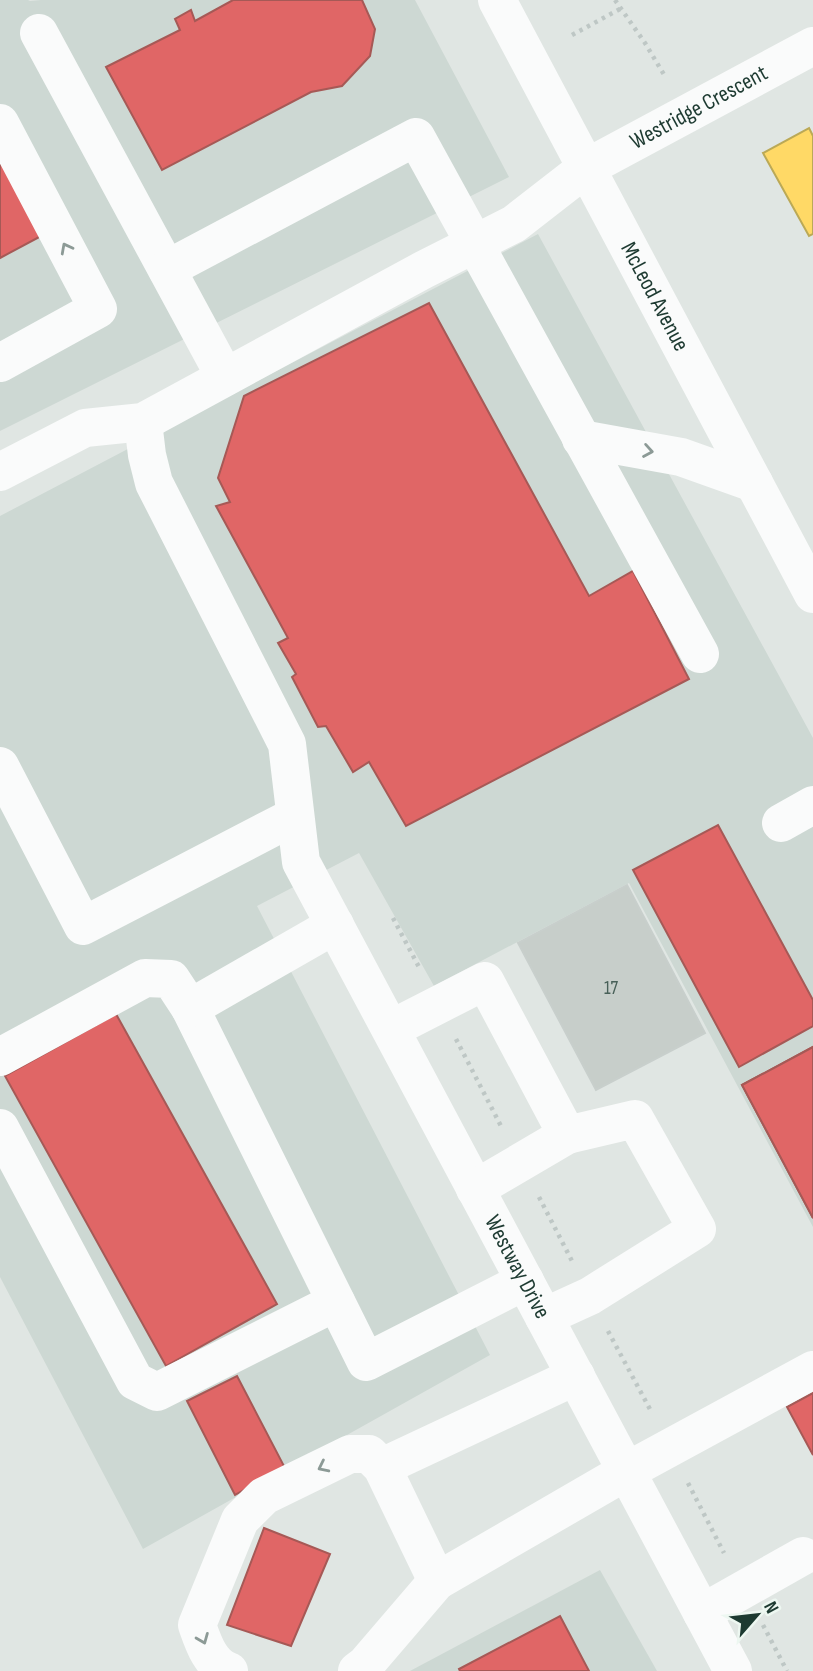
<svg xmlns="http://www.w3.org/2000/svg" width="813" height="1671" font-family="'Sofia Sans Condensed',sans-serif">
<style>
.built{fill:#cdd8d3}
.homes{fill:#ffd966;stroke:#bba956;stroke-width:2}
.shops{fill:#e06666;stroke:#a65956;stroke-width:2}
.building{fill:#c7ceca;stroke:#c8cfcc;stroke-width:2}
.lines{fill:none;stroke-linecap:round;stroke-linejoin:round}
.path{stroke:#bec7c5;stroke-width:4.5;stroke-dasharray:3.5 5;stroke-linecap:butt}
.minor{stroke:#fafbfb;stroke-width:38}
.oneway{stroke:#8c9a96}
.labels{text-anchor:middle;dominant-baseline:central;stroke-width:7;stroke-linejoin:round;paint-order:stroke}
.number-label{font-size:19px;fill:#486058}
.street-label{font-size:23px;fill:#1d3a31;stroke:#edf7f1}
</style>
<rect width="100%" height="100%" fill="#e0e6e3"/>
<g class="built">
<polygon points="0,0 28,0 30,1 41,0 415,0 509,177 0,431"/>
<polygon points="538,234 813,738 813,1227 629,883 434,986 359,853 257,906 490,1355 143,1549 0,1277 0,516"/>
<polygon points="600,1570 657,1671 410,1671"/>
</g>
<polygon class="homes" points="809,128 813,136 813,234 809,236 763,153"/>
<g class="shops">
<polygon points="233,0 362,0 375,29 370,56 342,86 311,92 162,170 106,67 180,30 175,19 191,10 195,21"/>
<polygon points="0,154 43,235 0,258"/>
<polygon points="429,303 589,596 633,571 689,679 406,826 369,762 353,772 326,726 318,727 292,677 296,674 278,643 288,638 216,506 230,502 218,478 244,396"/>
<polygon points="718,825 813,1000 813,1026 739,1067 633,870"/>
<polygon points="116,1014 277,1304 166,1366 5,1076"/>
<polygon points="813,1047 813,1218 742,1085"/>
<polygon points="813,1047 813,1218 742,1085"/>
<polygon points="237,1376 285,1468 235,1495 187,1401"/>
<polygon points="813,1393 813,1455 787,1407"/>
<polygon points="264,1528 330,1554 291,1646 227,1625"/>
<polygon points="560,1616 589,1671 460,1671 459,1669"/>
</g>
<polygon class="building" points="627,885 705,1033 596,1090 518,943"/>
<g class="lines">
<g class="path">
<polyline points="615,0 645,43 666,78"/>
<polyline points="572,35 620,9"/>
<polyline points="393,918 420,969"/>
<polyline points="456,1039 502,1128"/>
<polyline points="539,1197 572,1261"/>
<polyline points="608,1331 652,1413"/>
<polyline points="688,1483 724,1553"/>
<polyline points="763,1625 787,1671"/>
</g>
<g class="minor">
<path id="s1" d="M497,0L813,594"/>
<polyline points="39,33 225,377"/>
<polyline points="0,123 98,309 0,363"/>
<polyline points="167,269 416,137 700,654"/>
<path id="s2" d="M143,422L147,455L154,483L287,744L301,862L733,1671"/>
<polyline points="581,439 681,457 754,483"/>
<path id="s3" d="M0,472L85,428L143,422L423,270L514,224L586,168L813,46"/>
<polyline points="0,766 83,926 295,816"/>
<polyline points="781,823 813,805"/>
<polyline points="335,925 190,1008 366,1362 525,1281"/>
<polyline points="391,1029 485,981 567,1135 475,1189"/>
<polyline points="0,1057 145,978 171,979 190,1008"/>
<polyline points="0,1128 135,1381 157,1392 336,1302"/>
<polyline points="544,1317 590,1296 697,1229 635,1119 567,1135"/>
<polyline points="382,1467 576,1376"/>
<polyline points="702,1613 803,1556"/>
<path d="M229,1671C210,1665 203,1642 197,1625L240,1520L264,1496L350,1454H369L382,1467L437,1581"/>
<polyline points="357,1671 365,1665 437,1581 627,1471 813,1370"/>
</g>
</g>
<defs><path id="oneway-chevron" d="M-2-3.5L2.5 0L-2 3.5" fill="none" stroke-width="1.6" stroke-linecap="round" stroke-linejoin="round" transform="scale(1.75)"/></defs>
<g class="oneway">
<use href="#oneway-chevron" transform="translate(66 248) rotate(-118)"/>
<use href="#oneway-chevron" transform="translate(648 451) rotate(10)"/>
<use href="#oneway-chevron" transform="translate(323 1467) rotate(154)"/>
<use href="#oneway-chevron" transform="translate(203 1639) rotate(68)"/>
</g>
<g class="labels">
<g class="number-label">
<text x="611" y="988">17</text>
</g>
<g class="street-label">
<text stroke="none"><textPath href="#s3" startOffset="794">Westridge Crescent</textPath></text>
<text stroke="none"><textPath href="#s1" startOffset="336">McLeod Avenue</textPath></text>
<text stroke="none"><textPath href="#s2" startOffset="933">Westway Drive</textPath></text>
</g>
</g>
<g transform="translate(757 1615) rotate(62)" stroke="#edf7f1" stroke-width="5" paint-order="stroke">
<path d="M0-5L12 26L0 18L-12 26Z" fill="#1d3a31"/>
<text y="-10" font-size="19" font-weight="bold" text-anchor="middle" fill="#1d3a31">N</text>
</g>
</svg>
